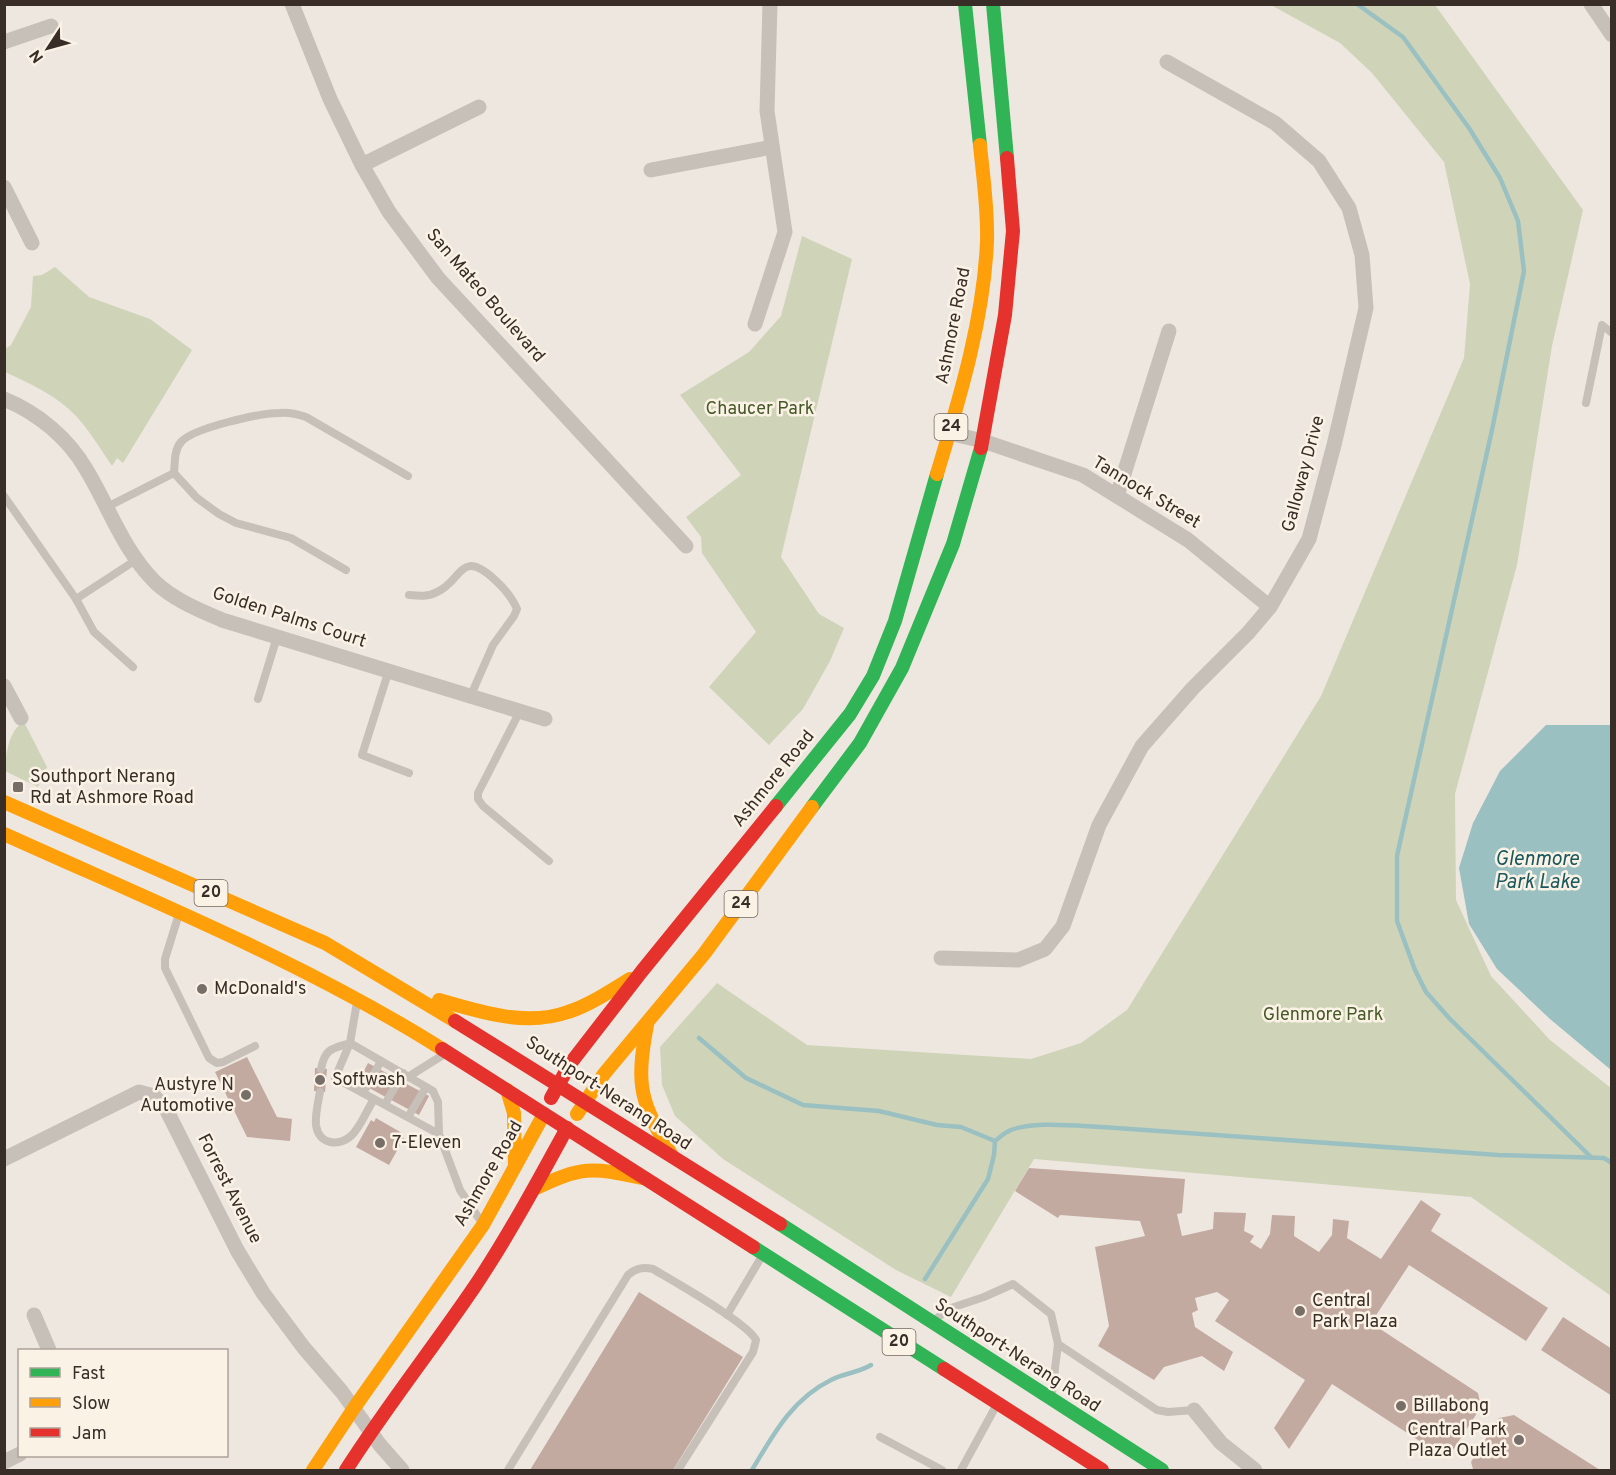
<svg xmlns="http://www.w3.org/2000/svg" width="1616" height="1475" font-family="Overpass,sans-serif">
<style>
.green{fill:#cfd4b8}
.water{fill:#9ac0c1}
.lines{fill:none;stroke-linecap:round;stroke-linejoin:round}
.stream{stroke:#9ac0c1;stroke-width:4.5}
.building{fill:#c3aaa0}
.lane{stroke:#c7c0b9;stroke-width:8}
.street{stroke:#c7c0b9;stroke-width:15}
.fast{stroke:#30b455;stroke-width:14}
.slow{stroke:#ff9f0a;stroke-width:14}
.jam{stroke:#e5322d;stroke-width:14}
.poi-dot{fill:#786e68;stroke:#fbf2e6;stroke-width:2}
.labels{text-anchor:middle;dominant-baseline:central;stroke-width:5;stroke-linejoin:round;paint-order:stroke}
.shield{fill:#fbf2e6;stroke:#726860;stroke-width:1.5}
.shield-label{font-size:16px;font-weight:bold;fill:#382d27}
.street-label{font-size:18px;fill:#382d27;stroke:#fbf2e6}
.park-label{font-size:18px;fill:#465928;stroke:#fbf2e6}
.poi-label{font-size:18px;fill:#382d27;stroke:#fbf2e6;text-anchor:start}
.water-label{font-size:20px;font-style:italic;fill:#18585e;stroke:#fbf2e6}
</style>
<rect width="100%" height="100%" fill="#eee7e0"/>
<g class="green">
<polygon points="1271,5 1435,5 1583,210 1552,346 1517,565 1455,794 1456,900 1491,976 1550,1040 1611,1088 1611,1296 1471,1197 1034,1159 951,1297 896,1270 723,1159 675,1116 662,1085 660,1047 717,983 807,1045 1031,1059 1081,1043 1127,1010 1321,696 1464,358 1470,284 1444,162 1372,73 1340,43"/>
<polygon points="802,236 852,259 781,557 819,614 844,628 830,661 803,709 769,745 709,687 756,632 702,553 701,537 686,517 741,475 680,395 749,352 781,316"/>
<path d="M55,267L89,297L150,319L192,350L123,463L117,458L112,466C101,450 90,431 76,416C56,395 31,384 5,372V349L11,345L31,307L33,276L42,275Z"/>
<path d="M24,722L47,767L38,787L5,771C5,756 9,729 24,722Z"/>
</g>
<polygon class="water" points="1546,725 1611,725 1611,1070 1550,1019 1497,969 1469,924 1459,868 1473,823 1500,771"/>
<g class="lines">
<g class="stream">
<polyline points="1357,4 1403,37 1469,128 1500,178 1518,221 1524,271 1492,430 1397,856 1397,921 1415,970 1426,992 1450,1019 1592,1158"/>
<polyline points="699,1038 746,1078 803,1105 879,1111 937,1125 961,1127 995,1141"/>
<path d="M925,1279L988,1179L994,1155L995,1141C999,1138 1003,1134 1007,1132C1027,1120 1078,1126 1102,1127L1498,1155L1604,1158L1612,1163"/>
<path d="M752,1470C773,1435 792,1399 831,1380C844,1373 858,1373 871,1365"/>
</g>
</g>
<g class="building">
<polygon points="247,1057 277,1117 292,1119 290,1141 247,1137 215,1072"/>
<polygon points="368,1063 429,1096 419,1115 358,1082"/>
<polygon points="315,1068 327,1069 325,1092 314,1091"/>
<polygon points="376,1118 402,1133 400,1136 404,1138 389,1165 356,1147 371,1120 374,1122"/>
<polygon points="1029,1168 1185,1179 1182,1213 1177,1214 1182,1236 1213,1229 1214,1212 1246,1213 1244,1231 1254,1236 1250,1242 1261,1249 1270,1234 1272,1215 1295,1216 1294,1236 1319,1252 1332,1235 1333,1219 1349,1221 1347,1238 1381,1259 1421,1200 1441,1214 1431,1231 1548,1308 1526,1341 1409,1265 1371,1323 1478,1393 1481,1407 1453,1450 1447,1452 1442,1449 1438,1453 1332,1384 1289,1449 1274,1428 1305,1380 1215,1321 1229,1300 1217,1292 1195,1298 1198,1310 1192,1313 1195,1327 1233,1352 1224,1371 1202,1356 1164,1367 1154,1380 1098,1346 1109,1326 1095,1247 1145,1236 1140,1221 1060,1215 1058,1218 1015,1191"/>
<polygon points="639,1292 743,1357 673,1470 530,1470"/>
<polygon points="1563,1317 1612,1349 1612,1396 1541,1350"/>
<polygon points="1514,1415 1600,1470 1473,1469 1471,1462 1499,1418"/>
</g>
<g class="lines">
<g class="lane">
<polyline points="1586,403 1602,325 1612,333"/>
<polyline points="4,496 76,599 94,632 133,667"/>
<polyline points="107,507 174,473"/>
<path d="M346,570L291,538L236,523L219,514L197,498L174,473C175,463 174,450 181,442C193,428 260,413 279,413C288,412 297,414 306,417L408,476"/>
<path d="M409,595C419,596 428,597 437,592C462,581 460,548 494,579C503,587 512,597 517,609L514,616L493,645L471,695"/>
<polyline points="76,599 136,560"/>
<polyline points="389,670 362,755 409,773"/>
<polyline points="258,699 277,637"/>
<polyline points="520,711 478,793 478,799 483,806 549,861"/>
<polyline points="178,917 165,959 165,968 209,1058 217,1063 223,1062 255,1046"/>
<polyline points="357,1002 350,1043 335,1078 439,1134 460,1190 482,1223"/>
<path d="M321,1069C325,1048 332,1049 350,1043L433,1091L438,1102L439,1134"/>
<polyline points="408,1077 443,1055"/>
<path d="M320,1092C318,1102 315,1115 316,1125C319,1145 339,1147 352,1135C361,1126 367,1110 374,1099"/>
<polyline points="363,1093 381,1061"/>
<polyline points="385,1104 403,1073"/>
<polyline points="408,1117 426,1087"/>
<polyline points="727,1315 762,1256"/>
<polyline points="935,1320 948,1309 984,1297 1013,1284 1051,1314 1058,1344 1052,1393"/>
<polyline points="1058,1344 1157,1410 1168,1412 1194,1410"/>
<polyline points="880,1437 942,1470"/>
<path d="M508,1470L628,1275C636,1268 643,1267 653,1269C673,1281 748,1323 756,1340L753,1352L678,1470"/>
<polyline points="961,1470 996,1406"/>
</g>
<g class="street">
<polyline points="292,4 330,99 362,165 389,212 438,278 686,546"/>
<polyline points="1591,4 1612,35"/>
<polyline points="4,42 51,26"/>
<polyline points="362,165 479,107"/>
<polyline points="651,170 772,147"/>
<polyline points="4,187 32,243"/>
<polyline points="755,324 785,232 767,111 770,4"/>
<path d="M4,399C38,413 68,438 86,469C109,507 123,550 155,582C174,600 199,610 222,620L545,719"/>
<polyline points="949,433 983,441 1083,475 1188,540 1270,607"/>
<polyline points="1117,496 1169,331"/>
<polyline points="4,686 21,718"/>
<polyline points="941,958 1018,960 1045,949 1063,926 1099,825 1142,746 1193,688 1248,633 1270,607 1309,539 1334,445 1366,308 1362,255 1349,208 1319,161 1275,123 1167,62"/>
<polyline points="4,1159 139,1092 154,1096 166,1109 237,1250 263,1293 304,1348 342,1392 380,1445 402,1470"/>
<polyline points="34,1315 49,1350"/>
<polyline points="1194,1410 1221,1443 1255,1470"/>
<polyline points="4,1462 20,1454"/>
</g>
<g class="fast">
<polyline points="965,4 980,145"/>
<polyline points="993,4 1007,158"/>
<polyline points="776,806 850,714 873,676 895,621 937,474"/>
<polyline points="812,807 860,743 902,668 953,544 981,448"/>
<polyline points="780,1224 1162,1470"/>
<polyline points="753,1247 944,1369"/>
</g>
<g class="slow">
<path d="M937,474C959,400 984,319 987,241C988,209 983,176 980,145"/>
<polyline points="4,802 325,943 455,1021"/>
<path d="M4,834C152,901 304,962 442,1049"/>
<path d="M439,1000C480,1012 526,1027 568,1012C590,1005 610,991 630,979"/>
<path d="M647,1025C635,1089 641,1101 672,1156"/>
<polyline points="507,1090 514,1113 515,1166"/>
<polyline points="577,1114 604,1074 704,954 812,807"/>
<path d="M534,1189C582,1166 591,1167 642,1178"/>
<polyline points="313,1470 354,1408 483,1225 544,1114"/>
</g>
<g class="jam">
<polyline points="981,448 1005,315 1013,231 1007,158"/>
<polyline points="455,1021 780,1224"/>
<polyline points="442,1049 753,1247"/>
<polyline points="551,1098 570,1064 642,971 776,806"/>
<polyline points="944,1369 1102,1470"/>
<path d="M346,1470C386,1407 433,1348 475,1286C509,1235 538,1181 567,1128"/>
</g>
</g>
<g class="poi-dot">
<rect x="12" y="781" width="12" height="12" rx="3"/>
<circle cx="202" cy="989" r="6"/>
<circle cx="320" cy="1080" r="6"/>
<circle cx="246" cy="1095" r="6"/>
<circle cx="380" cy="1143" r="6"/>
<circle cx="1300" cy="1311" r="6"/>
<circle cx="1401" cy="1406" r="6"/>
<circle cx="1519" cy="1440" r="6"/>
</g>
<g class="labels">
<g class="shield">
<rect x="934.5" y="414" width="33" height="26" rx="4.5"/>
<rect x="194.5" y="880" width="33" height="26" rx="4.5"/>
<rect x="724.5" y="891" width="33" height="26" rx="4.5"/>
<rect x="882.5" y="1329" width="33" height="26" rx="4.5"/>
</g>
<g class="shield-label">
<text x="951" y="427">24</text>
<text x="211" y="893">20</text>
<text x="741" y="904">24</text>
<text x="899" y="1342">20</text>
</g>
<g class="street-label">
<text transform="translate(485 296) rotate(49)">San Mateo Boulevard</text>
<text transform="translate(954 326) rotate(-79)">Ashmore Road</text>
<text transform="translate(1304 474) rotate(-75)">Galloway Drive</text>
<text transform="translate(1146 493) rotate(31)">Tannock Street</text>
<text transform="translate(289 618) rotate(18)">Golden Palms Court</text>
<text transform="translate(774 779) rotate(-51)">Ashmore Road</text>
<text transform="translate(608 1094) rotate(33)">Southport-Nerang Road</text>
<text transform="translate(489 1174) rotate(-60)">Ashmore Road</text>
<text transform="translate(229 1189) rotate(63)">Forrest Avenue</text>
<text transform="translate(1017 1356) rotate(33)">Southport-Nerang Road</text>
</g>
<g class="park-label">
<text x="760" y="409">Chaucer Park</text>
<text x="1323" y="1015">Glenmore Park</text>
</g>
<g class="poi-label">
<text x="30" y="777">Southport Nerang<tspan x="30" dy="21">Rd at Ashmore Road</tspan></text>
<text x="214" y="989">McDonald's</text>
<text x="332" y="1080">Softwash</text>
<text x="234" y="1085" text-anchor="end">Austyre N<tspan x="234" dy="21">Automotive</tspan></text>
<text x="392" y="1143">7-Eleven</text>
<text x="1312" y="1301">Central<tspan x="1312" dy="21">Park Plaza</tspan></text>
<text x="1413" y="1406">Billabong</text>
<text x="1507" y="1430" text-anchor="end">Central Park<tspan x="1507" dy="21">Plaza Outlet</tspan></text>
</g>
<g class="water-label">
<text x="1537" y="860">Glenmore<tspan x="1537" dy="23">Park Lake</tspan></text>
</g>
</g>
<rect width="1616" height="1475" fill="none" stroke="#382d27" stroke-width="12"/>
<rect x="18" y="1349" width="210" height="108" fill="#fbf2e6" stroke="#ada39a" stroke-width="1.5"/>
<rect x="30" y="1368" width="30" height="9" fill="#30b455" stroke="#ada39a" stroke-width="1.5"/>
<text x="72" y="1379" font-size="18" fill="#382d27">Fast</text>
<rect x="30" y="1398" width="30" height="9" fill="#ff9f0a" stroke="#ada39a" stroke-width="1.5"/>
<text x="72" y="1409" font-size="18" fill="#382d27">Slow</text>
<rect x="30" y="1428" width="30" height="9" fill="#e5322d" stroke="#ada39a" stroke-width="1.5"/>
<text x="72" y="1439" font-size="18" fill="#382d27">Jam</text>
<g transform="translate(48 48) rotate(234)" stroke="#fbf2e6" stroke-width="4.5" paint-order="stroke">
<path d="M0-4.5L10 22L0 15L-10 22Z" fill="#382d27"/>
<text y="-9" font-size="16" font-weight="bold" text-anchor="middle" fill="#382d27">N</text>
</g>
</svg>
